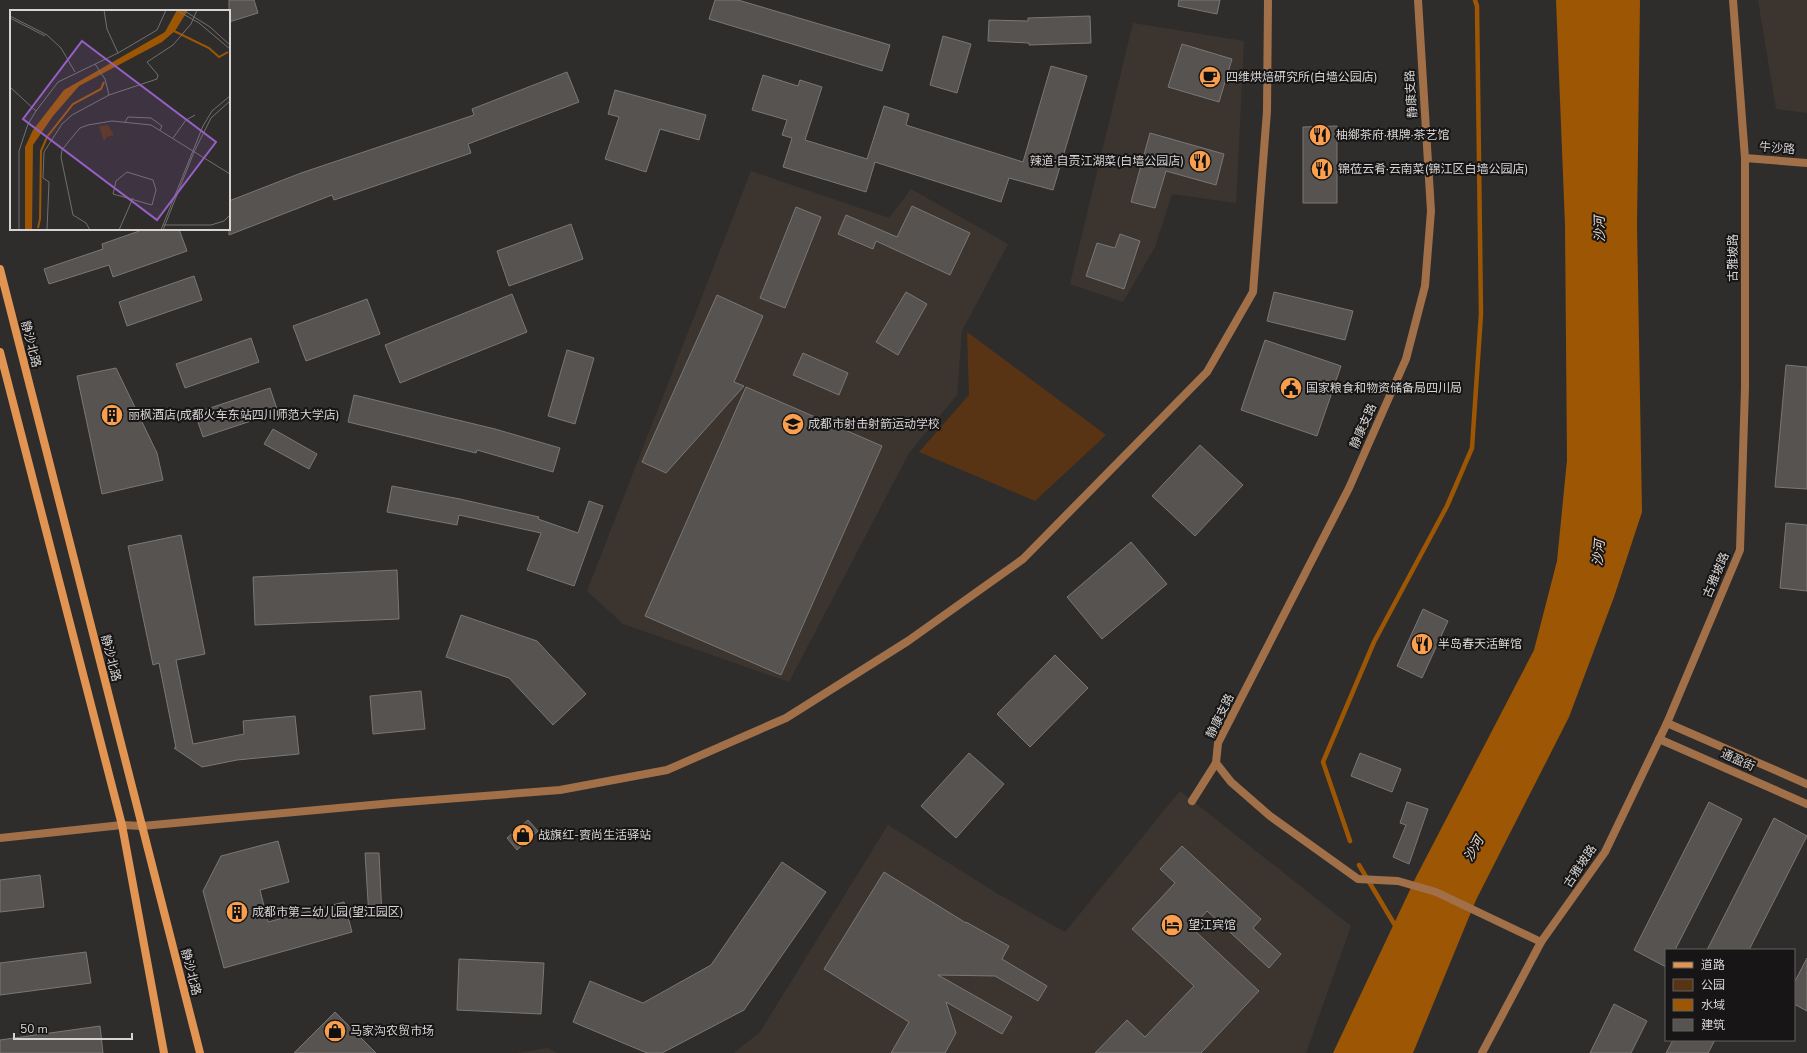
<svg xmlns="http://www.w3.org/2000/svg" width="1807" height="1053" font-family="'Nunito Sans','Noto Sans SC',sans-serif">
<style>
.built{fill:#3c352f}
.green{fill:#583414}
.water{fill:#9d5604}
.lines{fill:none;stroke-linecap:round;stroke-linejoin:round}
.stream{stroke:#9d5604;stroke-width:4.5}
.building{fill:#565351;stroke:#7a7775}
.street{stroke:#a17049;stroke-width:8}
.secondary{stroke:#e29553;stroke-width:8}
.labels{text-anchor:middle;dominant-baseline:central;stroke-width:4;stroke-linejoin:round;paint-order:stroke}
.poi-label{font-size:12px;fill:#d6d5d4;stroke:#171515;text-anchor:start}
.street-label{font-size:12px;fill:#d6d5d4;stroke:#171515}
.water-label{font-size:13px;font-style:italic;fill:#f3dfcf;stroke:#171515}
.inset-river{fill:none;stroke:#9d5604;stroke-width:2}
.inset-road{fill:none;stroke:#72706f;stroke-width:1}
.view{fill:#965fc5;fill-opacity:0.15;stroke:#965fc5;stroke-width:2}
.inset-edge{fill:none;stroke:#d6d5d4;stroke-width:2}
</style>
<rect width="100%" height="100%" fill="#2f2d2b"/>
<g class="built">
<polygon points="1758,0 1807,0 1807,113 1776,109"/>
<polygon points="1133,23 1244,41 1236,203 1172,194 1155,247 1123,302 1070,284"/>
<polygon points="751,171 889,218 911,189 1008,244 962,331 957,395 909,453 789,682 623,624 587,591"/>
<polygon points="1180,791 1351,926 1306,1053 734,1053 760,1032 888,825 998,894 1065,932"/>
<polygon points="548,1048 557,1053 517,1053"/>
</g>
<polygon class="green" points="967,332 1106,435 1035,501 919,452 969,395"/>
<polygon class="water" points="1556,0 1640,0 1637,225 1642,512 1614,597 1569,717 1476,900 1413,1053 1333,1053 1416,877 1534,650 1557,561 1567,460 1565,225"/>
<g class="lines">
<g class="stream">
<polyline points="1350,841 1323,762 1374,642 1447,506 1472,448 1481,314 1477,6 1475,0"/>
<polyline points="1359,865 1396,927"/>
</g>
</g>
<g class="building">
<polygon points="229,0 254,0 258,13 229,22"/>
<polygon points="715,0 738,0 890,45 882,71 709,19"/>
<polygon points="1179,0 1220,0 1217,14 1178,6"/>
<polygon points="1090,16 1091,43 1029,45 1029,43 988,41 989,20 1028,21 1028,18"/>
<polygon points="943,36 971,44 957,93 930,85"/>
<polygon points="1182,44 1232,59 1219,102 1168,87"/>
<polygon points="1051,66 1087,76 1053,190 1009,178 1001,202 875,162 866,192 783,167 792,138 782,135 787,120 752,110 763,75 798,86 800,80 822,87 805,140 867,159 884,106 909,114 906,125 1023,162"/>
<polygon points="567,72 579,102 468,144 471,153 334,200 332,195 229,235 229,201 301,173 474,115 472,109"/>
<polygon points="615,90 706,115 699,140 660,129 646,172 605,159 619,117 608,114"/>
<polygon points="1337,126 1337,203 1303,203 1303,127"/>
<polygon points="1150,133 1224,154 1216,185 1166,171 1155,208 1131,202"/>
<polygon points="912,206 970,233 950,275 876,241 873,249 838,234 846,215 897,237"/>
<polygon points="796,207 821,217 785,308 760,298"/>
<polygon points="571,224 583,259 509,286 497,251"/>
<polygon points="145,229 179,229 187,251 113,277 109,265 49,284 44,269 103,249 102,244"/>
<polygon points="1120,234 1140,241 1124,289 1086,276 1097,243 1115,248"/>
<polygon points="194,276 202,300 127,326 119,302"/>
<polygon points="906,292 927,304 898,355 876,342"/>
<polygon points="1274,292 1353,311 1345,340 1267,321"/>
<polygon points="512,294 527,332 400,383 385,345"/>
<polygon points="717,295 763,316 734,382 744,386 666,473 642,462"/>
<polygon points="367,299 380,334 306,361 293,326"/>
<polygon points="251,338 259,362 185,388 176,364"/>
<polygon points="1265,340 1341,366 1317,436 1241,410"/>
<polygon points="567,350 594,358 575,424 548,416"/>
<polygon points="803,353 848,373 839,395 793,375"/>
<polygon points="1786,365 1807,367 1807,489 1775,487"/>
<polygon points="116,368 157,453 163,480 102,494 77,376"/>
<polygon points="746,387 882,446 781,675 645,616"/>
<polygon points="270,388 278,412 203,437 195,413"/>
<polygon points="354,395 495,429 560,448 553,472 477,450 476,453 348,422"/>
<polygon points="273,429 317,454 309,469 264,444"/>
<polygon points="1200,445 1243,485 1195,536 1152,496"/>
<polygon points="392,486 460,499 539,517 538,519 578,533 589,501 603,506 574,586 527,570 541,533 459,515 457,525 387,512"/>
<polygon points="1786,523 1807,525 1807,591 1780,588"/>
<polygon points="181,535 205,654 176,660 193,744 244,734 243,721 295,716 299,754 237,760 202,767 174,748 176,748 159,663 153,665 128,546"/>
<polygon points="1131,542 1167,584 1102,639 1067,597"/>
<polygon points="397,570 399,619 255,625 253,577"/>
<polygon points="1423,609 1448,621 1422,678 1397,666"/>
<polygon points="461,615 537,641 586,694 553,725 509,678 446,657"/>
<polygon points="1055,655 1088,688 1030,747 997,714"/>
<polygon points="421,691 425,729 373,734 370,696"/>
<polygon points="969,753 1004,784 956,838 921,806"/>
<polygon points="1360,753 1401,769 1392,792 1351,776"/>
<polygon points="1407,802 1428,809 1409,864 1393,857 1406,825 1400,823"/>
<polygon points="1709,802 1742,819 1675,950 1666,950 1666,967 1634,950"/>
<polygon points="1774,818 1807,836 1749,950 1707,950"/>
<polygon points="528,820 538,831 517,850 507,838"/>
<polygon points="278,841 289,882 260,890 268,922 344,902 352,932 224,968 203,891 221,856"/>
<polygon points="1182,846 1261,919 1253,928 1281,954 1269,968 1207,911 1192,928 1259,991 1201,1053 1095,1053 1127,1020 1145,1037 1194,986 1132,929 1175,883 1160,869"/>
<polygon points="365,853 379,853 382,916 369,917"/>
<polygon points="782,862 826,892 744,1010 662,1053 647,1053 573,1022 590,981 643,1003 711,965"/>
<polygon points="884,872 966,923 966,922 1009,946 1002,959 1047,986 1038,1001 995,976 938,975 1012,1017 1002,1034 946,1002 956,1033 945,1053 891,1053 909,1022 824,969"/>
<polygon points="40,875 44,907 0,912 0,880"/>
<polygon points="86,952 91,983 0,995 0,963"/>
<polygon points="1807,958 1807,1011 1794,1004 1794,983"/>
<polygon points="459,959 544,963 541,1014 457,1010"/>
<polygon points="1614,1004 1647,1021 1631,1053 1590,1053"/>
<polygon points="335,1012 376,1053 294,1053"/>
<polygon points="100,1026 103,1053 0,1053 0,1040"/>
<polygon points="1673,1040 1715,1040 1708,1053 1666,1053"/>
</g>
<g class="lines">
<g class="street">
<polyline points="1745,158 1807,163"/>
<polyline points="1667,723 1807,784"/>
<polyline points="1659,739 1807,804"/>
<polyline points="1216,763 1231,782 1270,816 1358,879 1398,881 1436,892 1541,942"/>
<polyline points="1192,801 1216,763 1218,743 1349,488 1406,359 1425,286 1431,211 1418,0"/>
<polyline points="0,838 122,825 142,826 393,803 560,790 667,770 786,718 908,641 1023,559 1207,372 1253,292 1267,111 1268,0"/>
<polyline points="1482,1053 1541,942 1605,852 1667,723 1740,550 1745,388 1745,158 1733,0"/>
</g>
<g class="secondary">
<polyline points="0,269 200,1053"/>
<polyline points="0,352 122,825 164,1053"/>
</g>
</g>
<defs>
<g id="cafe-disc" transform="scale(1.15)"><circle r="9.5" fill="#fa9f4e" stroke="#171515"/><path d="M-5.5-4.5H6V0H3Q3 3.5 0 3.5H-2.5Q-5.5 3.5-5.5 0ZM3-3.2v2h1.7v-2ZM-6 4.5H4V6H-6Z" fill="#111"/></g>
<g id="restaurant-disc" transform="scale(1.15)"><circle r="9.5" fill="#fa9f4e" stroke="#171515"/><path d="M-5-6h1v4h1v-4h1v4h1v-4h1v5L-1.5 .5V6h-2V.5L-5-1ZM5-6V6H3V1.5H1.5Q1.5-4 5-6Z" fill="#111"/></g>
<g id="civic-disc" transform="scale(1.15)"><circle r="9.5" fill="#fa9f4e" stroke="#171515"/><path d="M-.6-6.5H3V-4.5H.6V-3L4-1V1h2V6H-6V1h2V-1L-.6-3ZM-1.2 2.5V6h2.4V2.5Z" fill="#111"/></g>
<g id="building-disc" transform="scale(1.15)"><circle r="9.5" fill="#fa9f4e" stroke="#171515"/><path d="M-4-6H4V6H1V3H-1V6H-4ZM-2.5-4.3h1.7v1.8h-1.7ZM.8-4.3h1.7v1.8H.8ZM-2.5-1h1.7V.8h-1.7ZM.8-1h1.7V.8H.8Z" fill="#111"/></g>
<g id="university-disc" transform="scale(1.15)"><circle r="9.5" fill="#fa9f4e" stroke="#171515"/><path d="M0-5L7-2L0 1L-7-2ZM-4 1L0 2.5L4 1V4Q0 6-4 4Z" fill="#111"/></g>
<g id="shop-disc" transform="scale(1.15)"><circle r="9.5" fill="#fa9f4e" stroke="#171515"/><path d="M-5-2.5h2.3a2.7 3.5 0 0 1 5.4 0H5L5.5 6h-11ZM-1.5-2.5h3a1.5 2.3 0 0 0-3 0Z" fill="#111"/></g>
<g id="hotel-disc" transform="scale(1.15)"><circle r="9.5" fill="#fa9f4e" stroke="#171515"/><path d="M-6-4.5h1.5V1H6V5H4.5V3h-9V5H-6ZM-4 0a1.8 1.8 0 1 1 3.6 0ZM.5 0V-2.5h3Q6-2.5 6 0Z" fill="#111"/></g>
</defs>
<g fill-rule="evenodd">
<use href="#cafe-disc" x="1210" y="77"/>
<use href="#restaurant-disc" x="1320" y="135"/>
<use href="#restaurant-disc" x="1200" y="161"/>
<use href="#restaurant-disc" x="1322" y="169"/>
<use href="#civic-disc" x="1291" y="388"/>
<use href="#building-disc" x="112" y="415"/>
<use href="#university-disc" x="793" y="424"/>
<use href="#restaurant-disc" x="1422" y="644"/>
<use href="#shop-disc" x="523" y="835"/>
<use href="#building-disc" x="237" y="912"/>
<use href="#hotel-disc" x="1172" y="925"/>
<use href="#shop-disc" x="335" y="1031"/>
</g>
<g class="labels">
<g class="poi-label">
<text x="1226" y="77">四维烘焙研究所(白墙公园店)</text>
<text x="1336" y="135">柚鄉茶府·棋牌·茶艺馆</text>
<text x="1184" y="161" text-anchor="end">辣道·自贡江湖菜(白墙公园店)</text>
<text x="1338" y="169">锦莅云肴·云南菜(锦江区白墙公园店)</text>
<text x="1306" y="388">国家粮食和物资储备局四川局</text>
<text x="128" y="415">丽枫酒店(成都火车东站四川师范大学店)</text>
<text x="808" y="424">成都市射击射箭运动学校</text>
<text x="1438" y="644">半岛春天活鲜馆</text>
<text x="538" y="835">战旗红-賨尚生活驿站</text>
<text x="252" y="912">成都市第二幼儿园(望江园区)</text>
<text x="1188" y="925">望江宾馆</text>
<text x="350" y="1031">马家沟农贸市场</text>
</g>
<g class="street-label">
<text transform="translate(1411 94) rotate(-94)">静康支路</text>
<text transform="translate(1777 148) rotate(5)">牛沙路</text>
<text transform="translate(1733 258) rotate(-90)">古雅坡路</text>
<text transform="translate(31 344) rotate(76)">静沙北路</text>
<text transform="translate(1363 426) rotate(-66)">静康支路</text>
<text transform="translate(1716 575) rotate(-67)">古雅坡路</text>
<text transform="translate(111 658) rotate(76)">静沙北路</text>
<text transform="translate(1220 716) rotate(-64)">静康支路</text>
<text transform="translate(1738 760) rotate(24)">通盈街</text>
<text transform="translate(1580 866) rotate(-56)">古雅坡路</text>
<text transform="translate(191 972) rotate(76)">静沙北路</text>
</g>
<g class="water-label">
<text transform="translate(1600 229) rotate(-91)">沙河</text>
<text transform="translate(1599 553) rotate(-85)">沙河</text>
<text transform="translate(1474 849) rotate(-61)">沙河</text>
</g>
</g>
<g transform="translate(10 10)">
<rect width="220" height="220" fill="#2f2d2b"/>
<path d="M98,115L104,125L97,127L94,131L89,116Z" fill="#583414"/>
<path d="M167,0H178L165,21L152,32L69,76L43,106L23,135L22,220H15V137L23,120L54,80L155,22Z" fill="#9d5604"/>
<path class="inset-river" d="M164,21L199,38L209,47L218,42M28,218L30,209L31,141L37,127L63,94L91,79L94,72"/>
<path class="inset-road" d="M94,0L97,19L108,43M166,0L189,13L220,39M173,0L200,17L220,35M0,6L37,25L51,38L65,62M0,8L35,26M85,54L95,69L99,85M0,77L26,101M115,112L118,107L141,108L152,116L150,120M163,128L176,110L185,105M117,162L143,170L146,180L142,195L103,184L106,171ZM153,215H201L214,211L220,205M9,220V141L18,114L26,101L48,72L108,43L147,20L156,0M37,220L39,172L33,168L34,142L52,114L62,105L99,85L147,69L148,65L137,52L163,35L181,14L187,0M80,220L76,213L63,205L51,147L52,140L59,131L70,118L78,115L102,111L141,115L220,164M109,220L123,188M151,220L193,116L202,101L220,86M153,220L184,142L201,108L220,91"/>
<path class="view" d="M72,31L206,132L147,210L13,109Z"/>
<rect width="220" height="220" class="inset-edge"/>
</g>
<rect x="1665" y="949" width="130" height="92" fill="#171515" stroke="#636261"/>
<rect x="1673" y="962" width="20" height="6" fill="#e29553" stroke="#636261"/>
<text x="1701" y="969" font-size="12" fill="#d6d5d4">道路</text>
<rect x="1673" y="979" width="20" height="12" fill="#583414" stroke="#636261"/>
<text x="1701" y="989" font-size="12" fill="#d6d5d4">公园</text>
<rect x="1673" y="999" width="20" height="12" fill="#9d5604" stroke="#636261"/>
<text x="1701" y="1009" font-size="12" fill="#d6d5d4">水域</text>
<rect x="1673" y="1019" width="20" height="12" fill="#565351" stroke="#636261"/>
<text x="1701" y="1029" font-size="12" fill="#d6d5d4">建筑</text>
<path d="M14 1033v6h118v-6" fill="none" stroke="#d6d5d4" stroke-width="2"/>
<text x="20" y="1033" font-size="12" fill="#d6d5d4" stroke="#171515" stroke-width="3" paint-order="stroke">50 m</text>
</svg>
